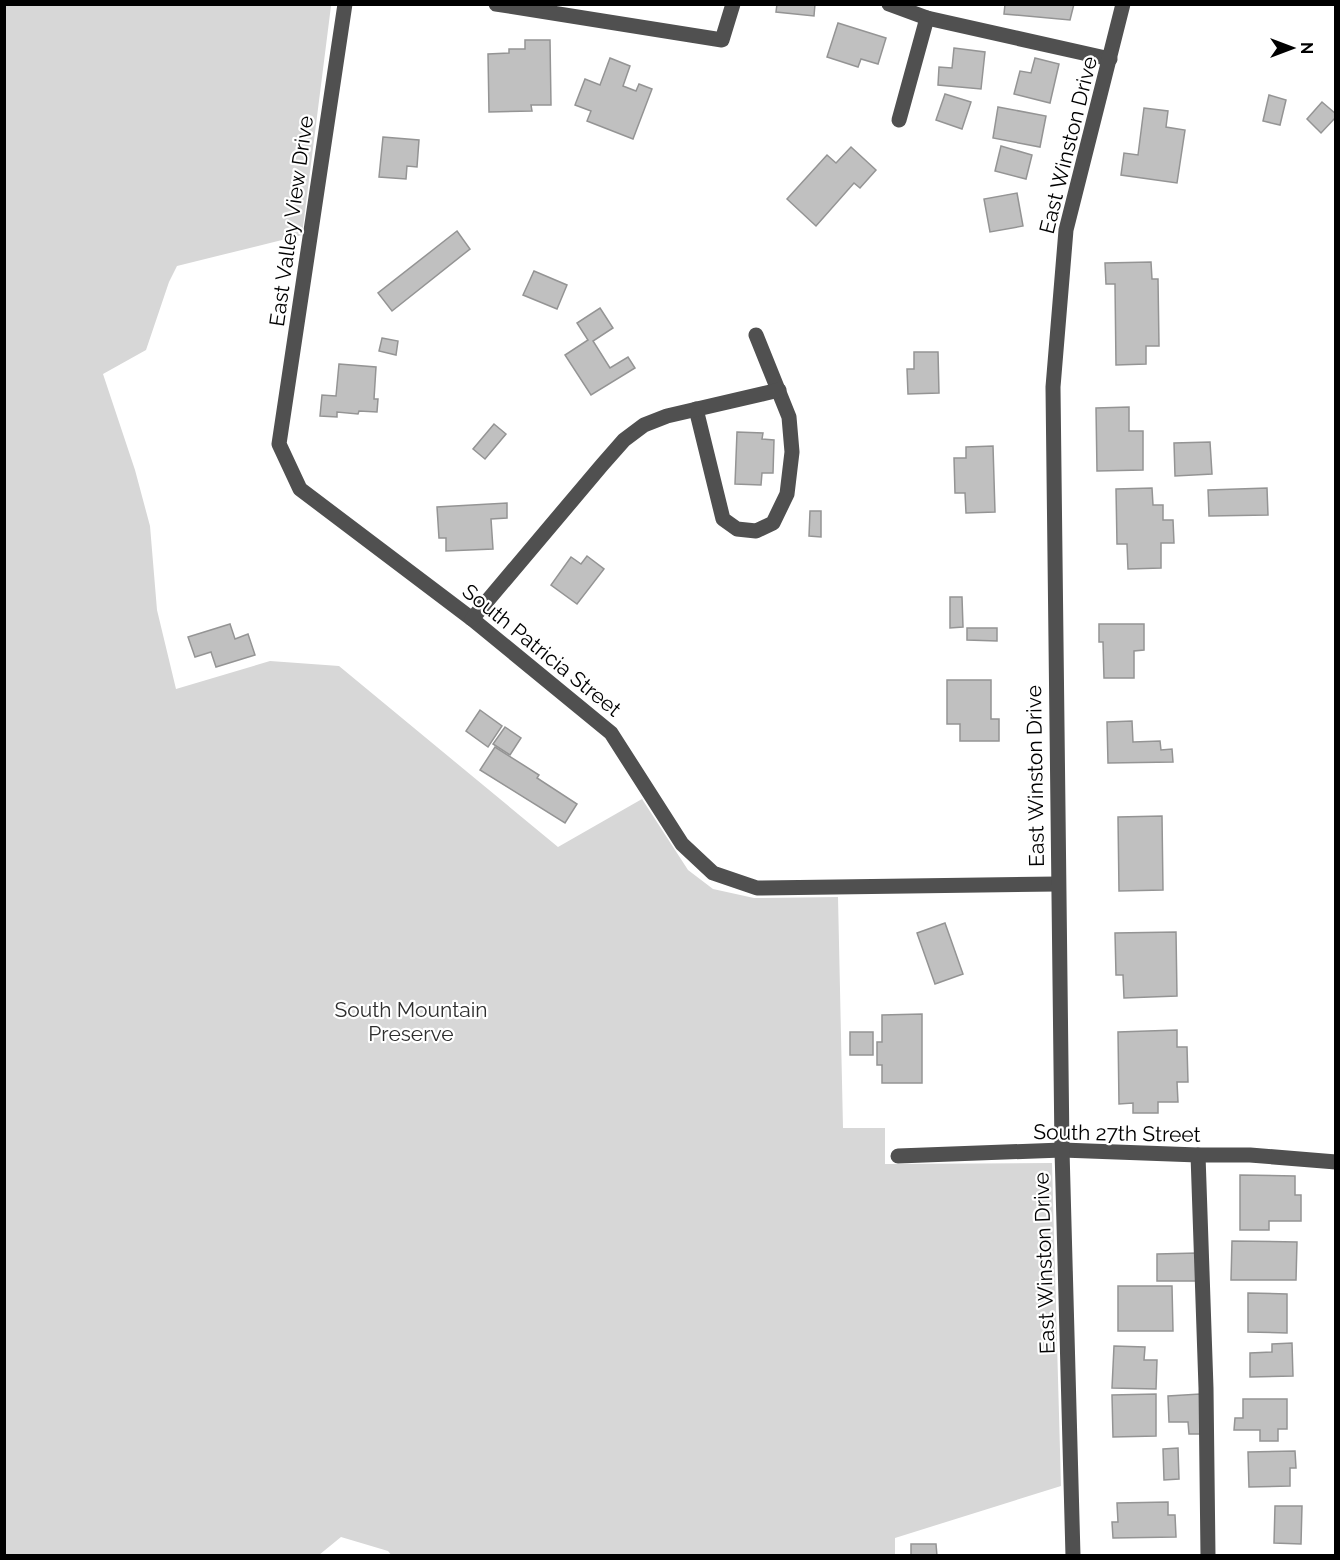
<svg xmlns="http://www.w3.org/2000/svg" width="1340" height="1560" font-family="Raleway,sans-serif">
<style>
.green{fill:#d7d7d7}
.building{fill:#c0c0c0;stroke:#949494;stroke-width:1.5}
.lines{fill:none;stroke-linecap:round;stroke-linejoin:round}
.minor{stroke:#505050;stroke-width:15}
.labels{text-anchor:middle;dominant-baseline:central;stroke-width:4.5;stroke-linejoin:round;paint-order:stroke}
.street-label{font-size:21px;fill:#000;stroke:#fff}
.park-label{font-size:21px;fill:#2e2e2e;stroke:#fff}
</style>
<rect width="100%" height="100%" fill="#fff"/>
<polygon class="green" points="5,4 331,6 302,235 177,266 169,282 146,350 103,374 135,470 150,526 157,610 176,689 270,661 339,666 558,847 642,799 688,870 713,889 754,898 838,897 843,1128 885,1128 885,1164 1052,1163 1061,1486 895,1538 895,1555 392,1556 388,1551 341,1537 319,1555 5,1555"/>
<g class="building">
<polygon points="777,4 815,4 814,16 776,12"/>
<polygon points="1005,4 1074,4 1070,20 1004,14"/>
<polygon points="838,23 886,38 878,64 861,59 858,67 827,57"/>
<polygon points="525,40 550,40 551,105 531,105 532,111 489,112 488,54 509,53 509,49 525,49"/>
<polygon points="954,48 985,52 981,89 938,85 939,67 952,68"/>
<polygon points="610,58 630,66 623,86 636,91 639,84 652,89 633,139 587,121 591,111 575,105 585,79 600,85"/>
<polygon points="1035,58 1059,64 1050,103 1014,94 1020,71 1031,73"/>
<polygon points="945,94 971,102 962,129 936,120"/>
<polygon points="1269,95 1286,100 1280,125 1263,121"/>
<polygon points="1322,102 1336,114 1336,117 1321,133 1307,119"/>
<polygon points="998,107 1046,116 1040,147 993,138"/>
<polygon points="1144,108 1168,111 1166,127 1185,130 1177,183 1121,175 1124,153 1138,155"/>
<polygon points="383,137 419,140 417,167 407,166 406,179 379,177"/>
<polygon points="1001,146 1032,155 1026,179 995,171"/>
<polygon points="851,147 876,170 860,188 854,183 816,226 787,199 827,155 836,163"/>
<polygon points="1017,193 1023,226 990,232 984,199"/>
<polygon points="457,231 470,249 392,311 378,293"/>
<polygon points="1151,262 1152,279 1158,279 1159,346 1146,346 1146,364 1116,365 1115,284 1106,284 1105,263"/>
<polygon points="534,271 567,285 557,309 523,295"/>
<polygon points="600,308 613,328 593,341 610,368 628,357 635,368 591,395 565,355 588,340 577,323"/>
<polygon points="382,338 398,341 396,355 379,351"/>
<polygon points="914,352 938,352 939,393 908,394 907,369 914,369"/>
<polygon points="339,364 376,367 374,399 378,399 377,412 359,411 358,414 337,412 337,417 320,416 322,395 336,396"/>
<polygon points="1129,407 1129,431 1143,431 1143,470 1097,471 1096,408"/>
<polygon points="494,424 506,434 485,459 473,449"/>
<polygon points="737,432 763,433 762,439 774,440 773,473 762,473 761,485 735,484"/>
<polygon points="1210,442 1212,474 1175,476 1174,443"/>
<polygon points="993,446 995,512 966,513 965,493 955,493 954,458 966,458 966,447"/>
<polygon points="1152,488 1153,505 1163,505 1163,520 1173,520 1174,543 1161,543 1161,568 1128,569 1127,544 1117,544 1116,489"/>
<polygon points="1267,488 1268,515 1209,516 1208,490"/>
<polygon points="507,503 507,518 491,519 493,549 446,551 446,538 439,538 437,507"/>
<polygon points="810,511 821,511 821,537 809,536"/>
<polygon points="587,556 604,569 577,604 551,585 571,557 581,564"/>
<polygon points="950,597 962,597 963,627 950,628"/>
<polygon points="230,624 235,639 248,634 255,655 216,667 211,652 195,657 188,637"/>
<polygon points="1099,624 1144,624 1144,650 1134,651 1134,678 1104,678 1103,642 1099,642"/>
<polygon points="967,628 997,628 997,641 967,640"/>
<polygon points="947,680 991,680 991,719 999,719 999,741 960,741 960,724 947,724"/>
<polygon points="480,710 502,726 488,747 466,731"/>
<polygon points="1132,721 1133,742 1160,741 1161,750 1172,749 1173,762 1108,763 1107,722"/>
<polygon points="505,727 521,738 510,755 493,744"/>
<polygon points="495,747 539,775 537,778 577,804 565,823 480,770"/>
<polygon points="1162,816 1163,890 1119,891 1118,817"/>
<polygon points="945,923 963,974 935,984 917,933"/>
<polygon points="1176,932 1177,996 1124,998 1123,975 1116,975 1115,933"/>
<polygon points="922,1014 922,1083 882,1083 882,1065 877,1065 877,1042 882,1042 882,1015"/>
<polygon points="1177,1030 1177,1047 1187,1047 1188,1082 1177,1082 1178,1102 1158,1102 1158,1113 1133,1113 1133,1103 1119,1104 1118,1032"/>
<rect x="850" y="1032" width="23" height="23"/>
<polygon points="1240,1175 1295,1176 1295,1195 1301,1195 1301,1221 1269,1221 1269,1230 1240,1230"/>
<polygon points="1232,1241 1297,1242 1296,1280 1231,1280"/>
<polygon points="1197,1253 1197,1281 1157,1281 1157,1254"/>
<polygon points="1118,1286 1172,1286 1173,1331 1118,1331"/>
<polygon points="1248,1293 1287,1294 1287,1333 1248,1332"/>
<polygon points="1292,1343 1293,1376 1250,1377 1250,1353 1272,1352 1272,1344"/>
<polygon points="1114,1346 1145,1347 1144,1360 1157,1360 1156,1389 1112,1388"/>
<polygon points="1156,1394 1156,1436 1113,1437 1112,1395"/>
<polygon points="1200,1394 1201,1434 1189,1434 1188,1422 1169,1422 1168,1396"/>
<polygon points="1243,1399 1287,1399 1287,1429 1278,1429 1278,1441 1260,1441 1260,1430 1234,1430 1235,1418 1243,1418"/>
<polygon points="1178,1448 1179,1479 1164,1480 1163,1449"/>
<polygon points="1295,1451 1296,1468 1290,1468 1290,1486 1249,1487 1248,1452"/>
<polygon points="1168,1502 1168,1515 1175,1515 1176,1537 1113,1538 1112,1522 1118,1522 1117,1503"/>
<polygon points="1275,1506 1302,1506 1301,1544 1274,1543"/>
<polygon points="911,1544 936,1544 937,1556 911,1556"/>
</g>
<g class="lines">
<g class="minor">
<polyline points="345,4 279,444 300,489 472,619 611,733 682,844 713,873 757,888 1057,884"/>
<polyline points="496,4 722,40 733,4"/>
<polyline points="889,4 927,18 1110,59"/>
<polyline points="899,120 927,18"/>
<polyline points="696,409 723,519 737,529 756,531 773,523 787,494 792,452 789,417 756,335"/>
<polyline points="472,619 602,465 624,440 644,425 667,416 779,390"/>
<polyline points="1198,1155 1206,1388 1208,1556"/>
<polyline points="898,1156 1062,1150 1198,1155 1250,1155 1336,1162"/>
<polyline points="1073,1556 1062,1150 1053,387 1066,230 1123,4"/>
</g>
</g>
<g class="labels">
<g class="street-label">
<text transform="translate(1068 145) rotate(-76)">East Winston Drive</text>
<text transform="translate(291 221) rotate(-82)">East Valley View Drive</text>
<text transform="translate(542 650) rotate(39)">South Patricia Street</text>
<text transform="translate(1035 776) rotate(-91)">East Winston Drive</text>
<text transform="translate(1117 1133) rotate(1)">South 27th Street</text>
<text transform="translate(1044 1263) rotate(-92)">East Winston Drive</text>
</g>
<g class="park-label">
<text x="411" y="1009">South Mountain<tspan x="411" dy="24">Preserve</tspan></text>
</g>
</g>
<rect width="1340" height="1560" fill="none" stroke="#000000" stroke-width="12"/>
<g transform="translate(1292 48) rotate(90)" stroke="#ffffff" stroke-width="4.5" paint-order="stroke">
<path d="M0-4.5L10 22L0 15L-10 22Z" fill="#000000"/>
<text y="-9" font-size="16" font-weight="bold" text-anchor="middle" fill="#000000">N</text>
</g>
</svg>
